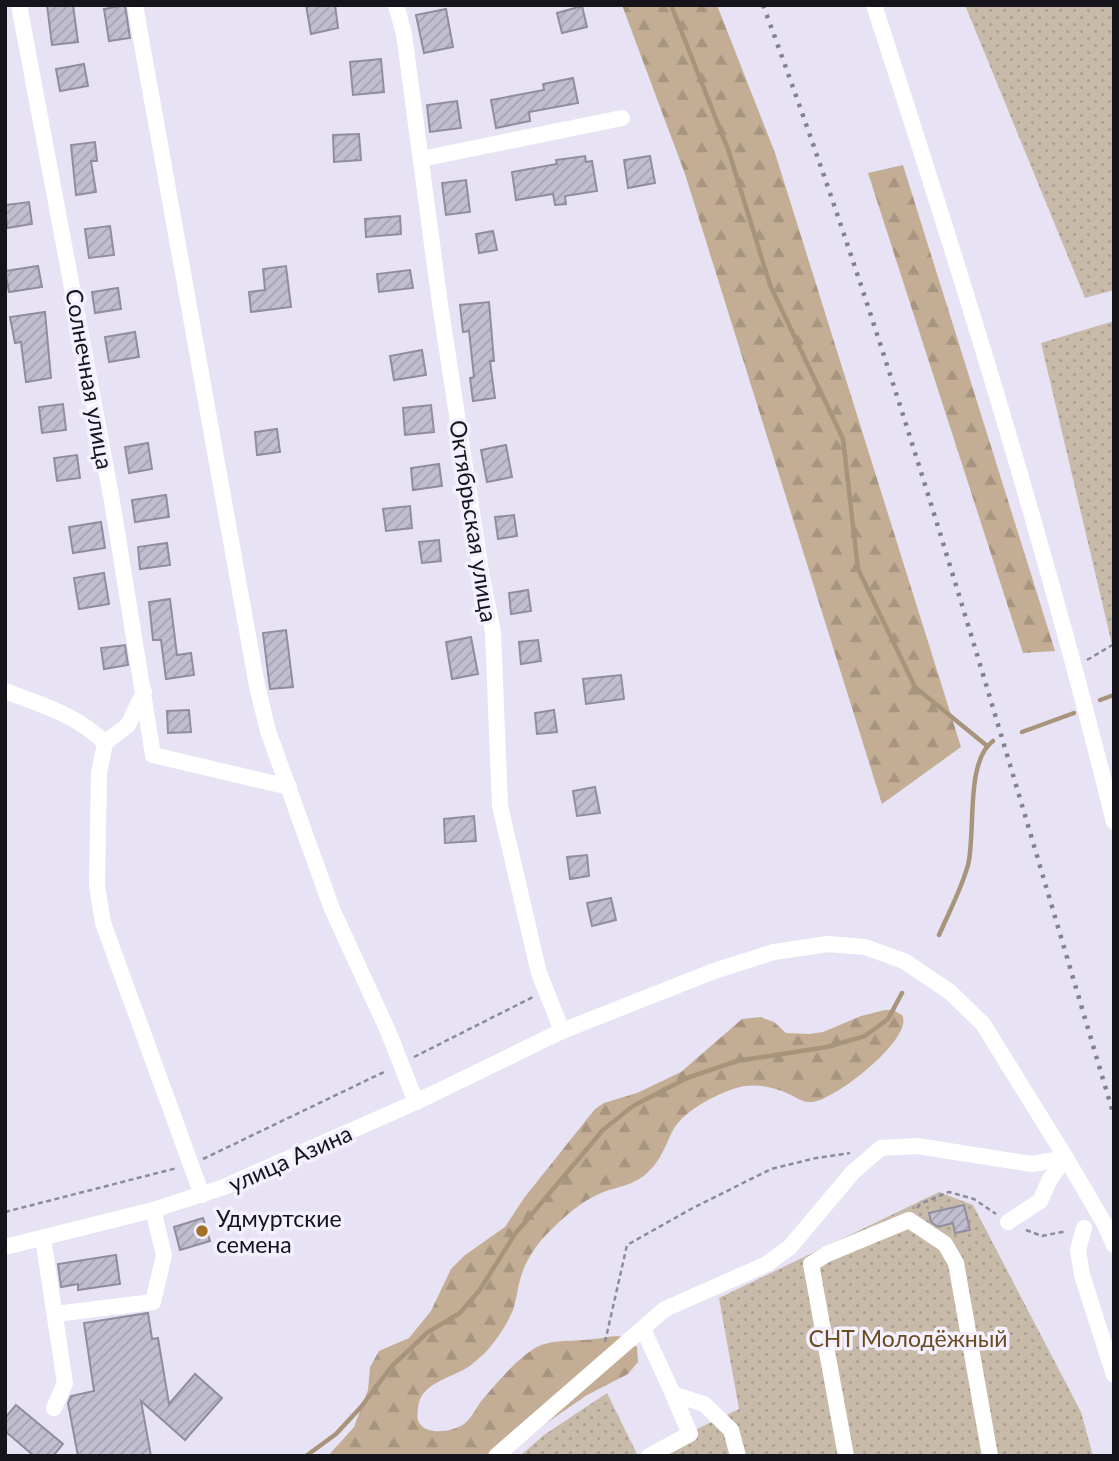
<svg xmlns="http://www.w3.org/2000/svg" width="1119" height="1461" font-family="Lato,sans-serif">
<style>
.grass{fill:url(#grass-dots)}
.forest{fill:url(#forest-firs)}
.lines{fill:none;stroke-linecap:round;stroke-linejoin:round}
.stream{stroke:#a8947b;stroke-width:4.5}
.building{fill:url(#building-hatch);stroke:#918d9e;stroke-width:2}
.path{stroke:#8e8b98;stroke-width:2.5;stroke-dasharray:5 3.5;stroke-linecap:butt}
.minor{stroke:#fff;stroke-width:16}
.rail{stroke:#83818d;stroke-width:4.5;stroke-dasharray:3.5 7;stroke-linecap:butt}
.poi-dot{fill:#a37228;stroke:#f4f0ff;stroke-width:2.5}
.labels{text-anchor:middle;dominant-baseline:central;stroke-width:7;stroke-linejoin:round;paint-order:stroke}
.street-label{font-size:23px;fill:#15141a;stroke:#f4f0ff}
.poi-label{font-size:23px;fill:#15141a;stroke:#f4f0ff;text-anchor:start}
.park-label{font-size:23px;fill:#6b4c20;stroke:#f4f0ff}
</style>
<defs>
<pattern id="grass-dots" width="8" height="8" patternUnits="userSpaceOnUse" patternTransform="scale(1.75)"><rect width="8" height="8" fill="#c7baa9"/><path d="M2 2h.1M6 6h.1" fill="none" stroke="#aa9f91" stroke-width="1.8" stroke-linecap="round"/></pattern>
<pattern id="forest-firs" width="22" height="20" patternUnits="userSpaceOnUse" patternTransform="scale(1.75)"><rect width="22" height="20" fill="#c3ae95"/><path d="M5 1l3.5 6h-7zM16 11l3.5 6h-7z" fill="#a79580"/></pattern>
<pattern id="building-hatch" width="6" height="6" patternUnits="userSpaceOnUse" patternTransform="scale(1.75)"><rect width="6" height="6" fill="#c1becf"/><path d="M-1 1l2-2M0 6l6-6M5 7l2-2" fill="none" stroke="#a5a2b1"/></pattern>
</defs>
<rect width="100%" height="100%" fill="#e7e3f5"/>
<g class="grass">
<polygon points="965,5 1114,5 1114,290 1085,298"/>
<polygon points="1114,321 1114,653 1041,343"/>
<polygon points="939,1192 973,1205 1081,1412 1093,1456 640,1456 739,1409 719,1298"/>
<polygon points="607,1393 638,1456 520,1456 544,1435"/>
</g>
<g class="forest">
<polygon points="622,5 717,5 775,153 961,747 882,804 685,174"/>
<polygon points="903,165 1055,651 1023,653 868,173"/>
<path d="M885,1010H893L902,1015C916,1037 830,1105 809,1102C803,1102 795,1097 789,1094C771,1086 752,1082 733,1089C713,1096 684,1111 673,1130C666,1144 661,1160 649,1171C632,1188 617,1185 597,1195C581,1202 564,1217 551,1230C536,1244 523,1264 519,1284C517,1292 516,1301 513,1310C507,1325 495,1342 484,1354C479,1358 473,1364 468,1367C450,1379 419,1383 418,1409C417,1413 417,1421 420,1424C428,1436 455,1431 464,1424C473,1417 476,1407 483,1399C498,1382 514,1362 532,1350C548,1338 575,1342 594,1339C612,1337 623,1331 637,1347L638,1362L628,1374L587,1395L545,1424L507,1456H328L354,1427L368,1390L370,1367L379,1351L409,1338L431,1311L451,1269L465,1255L505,1227L524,1198L595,1109L604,1103L637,1093L681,1072L742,1019L761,1017L774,1022L786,1033L809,1034L823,1032L861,1016Z"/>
</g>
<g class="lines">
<g class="stream">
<polyline points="671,5 729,152 770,285 843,439 858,569 915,687 986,745"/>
<polyline points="1100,700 1114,695"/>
<polyline points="1022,732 1074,713"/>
<path d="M939,935C949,912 961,890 968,865C976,833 965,761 993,741"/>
<polyline points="306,1456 336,1434 361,1407 392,1366 428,1332 460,1313 479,1291 515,1234 603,1130 633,1106 687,1078 737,1061 827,1047 865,1036 888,1019 902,993"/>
</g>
</g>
<g class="building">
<polygon points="47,5 73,5 78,42 52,45"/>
<polygon points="125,5 130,38 109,41 104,9"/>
<polygon points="306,5 335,5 338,28 311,34"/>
<polygon points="582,6 587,27 562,33 557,13"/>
<polygon points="446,9 453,47 424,53 416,15"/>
<polygon points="381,59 384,92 353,95 350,62"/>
<polygon points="84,64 88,86 60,91 56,69"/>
<polygon points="573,78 578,103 529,112 530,121 496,128 491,100 544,90 543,84"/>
<polygon points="457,101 461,128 430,132 427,105"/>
<polygon points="359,134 361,160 334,162 333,135"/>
<polygon points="95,142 97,161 91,161 96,192 76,195 71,145"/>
<polygon points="585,156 586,162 592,161 597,191 565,196 566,204 555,205 553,194 516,200 512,172 557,164 556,160"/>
<polygon points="650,156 655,183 628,188 624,160"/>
<polygon points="466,180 470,212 446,215 442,183"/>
<polygon points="29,202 32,224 7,228 5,205"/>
<polygon points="400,216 401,234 366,237 365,219"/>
<polygon points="110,226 114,255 89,258 85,229"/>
<polygon points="493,231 497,250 479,253 476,234"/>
<polygon points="38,266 42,287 9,292 5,271"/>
<polygon points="286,266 291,307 251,312 249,292 265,290 263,269"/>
<polygon points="410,270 413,288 379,292 377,274"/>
<polygon points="118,288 121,309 95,313 92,292"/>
<polygon points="489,302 494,361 490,361 495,398 473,401 470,378 474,377 469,331 463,332 460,305"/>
<polygon points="45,312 51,378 26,382 21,342 15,343 10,317"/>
<polygon points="135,332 139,357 109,362 105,337"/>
<polygon points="422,350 426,375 394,380 390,356"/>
<polygon points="63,404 66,430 42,433 39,407"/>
<polygon points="431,405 434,432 405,435 403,408"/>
<polygon points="277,429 280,452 257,455 255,432"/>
<polygon points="148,443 152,469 129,473 125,447"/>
<polygon points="506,445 512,477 487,482 481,450"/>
<polygon points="77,455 80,478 57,481 54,458"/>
<polygon points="439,464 442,486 413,490 411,468"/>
<polygon points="166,495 169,517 135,522 132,500"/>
<polygon points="410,506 412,528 386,531 383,509"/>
<polygon points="514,515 517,536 498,539 495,517"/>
<polygon points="101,522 105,548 73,553 69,527"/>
<polygon points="439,540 441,561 422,563 419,542"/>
<polygon points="167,543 170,565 140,569 138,547"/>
<polygon points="104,573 109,604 79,609 74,578"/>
<polygon points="528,590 531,611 511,614 509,593"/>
<polygon points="170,599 177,655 191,653 194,675 166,679 161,640 153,640 149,602"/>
<polygon points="286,630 293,687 270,689 263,633"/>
<polygon points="471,637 478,674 452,679 446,642"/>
<polygon points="538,640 541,661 521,664 519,642"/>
<polygon points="125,645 128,665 104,669 101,648"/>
<polygon points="621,675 624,699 586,704 583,679"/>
<polygon points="189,710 191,732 168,733 167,711"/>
<polygon points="554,710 557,732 537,734 535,713"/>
<polygon points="595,787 600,813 577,816 573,791"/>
<polygon points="474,816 476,841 445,843 444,819"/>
<polygon points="587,855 589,876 570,879 567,857"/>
<polygon points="611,898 616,920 592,926 587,903"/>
<polygon points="964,1205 970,1230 955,1233 953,1223 938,1227 931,1222 929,1213"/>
<polygon points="203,1218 210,1241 180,1250 174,1227"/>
<polygon points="116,1255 120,1284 78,1290 78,1284 61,1287 58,1264"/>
<polygon points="148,1313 152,1339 158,1338 169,1404 195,1374 222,1398 185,1440 141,1401 151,1456 78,1456 68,1403 71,1396 94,1391 84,1323"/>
<polygon points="16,1405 63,1444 53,1456 34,1456 5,1431 5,1418"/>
</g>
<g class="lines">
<g class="path">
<polyline points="1087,660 1114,644"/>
<polyline points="414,1057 533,997"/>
<polyline points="203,1159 386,1071"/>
<polyline points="917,1208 920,1204 949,1192 974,1199 996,1214"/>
<polyline points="5,1212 177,1168"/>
<polyline points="1026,1230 1042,1236 1067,1231"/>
<polyline points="605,1342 627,1245 691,1209 771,1169 816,1158 850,1153"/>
</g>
<g class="minor">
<polyline points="19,5 112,501 153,755 289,787"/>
<polyline points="135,5 257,686 268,731 332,909 388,1031 416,1102"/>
<polyline points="396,5 404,34 440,304 482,578 493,632 500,806 539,973 562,1031"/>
<path d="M874,5C962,275 1046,546 1114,822"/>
<polyline points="421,159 622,118"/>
<path d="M5,691C41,705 78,715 105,743"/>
<polyline points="144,692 128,725 105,743 99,773 97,886 103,923 202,1195"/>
<polyline points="1008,1222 1040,1201 1050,1179 1066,1158"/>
<polyline points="1084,1228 1078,1250 1082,1275 1114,1375"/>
<polyline points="43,1238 65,1383 54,1408"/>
<polyline points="5,1247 153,1210 224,1187 416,1102 562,1031 714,971 774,952 828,944 865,947 904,961 950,992 983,1024 1066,1158 1104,1223 1114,1245"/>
<polyline points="55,1314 153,1302 164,1255 153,1210"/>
<polyline points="643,1329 673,1394 704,1404 731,1430 738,1456"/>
<polyline points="496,1456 665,1309 767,1264 790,1247 853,1172 881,1148 917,1146 1032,1164 1066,1158"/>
<polyline points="649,1456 690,1434 673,1394"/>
<polyline points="846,1456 811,1264 827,1254 909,1220 945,1244 956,1263 990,1456"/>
</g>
<path class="rail" d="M763,5C898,369 1003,744 1114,1116"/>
</g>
<circle class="poi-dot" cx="202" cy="1231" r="7"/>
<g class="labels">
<g class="street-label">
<text transform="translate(90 379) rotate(80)">Солнечная улица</text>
<text transform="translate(474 521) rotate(81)">Октябрьская улица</text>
<text transform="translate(290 1158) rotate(-24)">улица Азина</text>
</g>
<g class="poi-label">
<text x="216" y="1218">Удмуртские<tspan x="216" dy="26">семена</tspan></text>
</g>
<g class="park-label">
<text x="908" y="1338">СНТ Молодёжный</text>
</g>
</g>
<rect width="1119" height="1461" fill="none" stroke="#15141a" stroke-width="14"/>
</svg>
